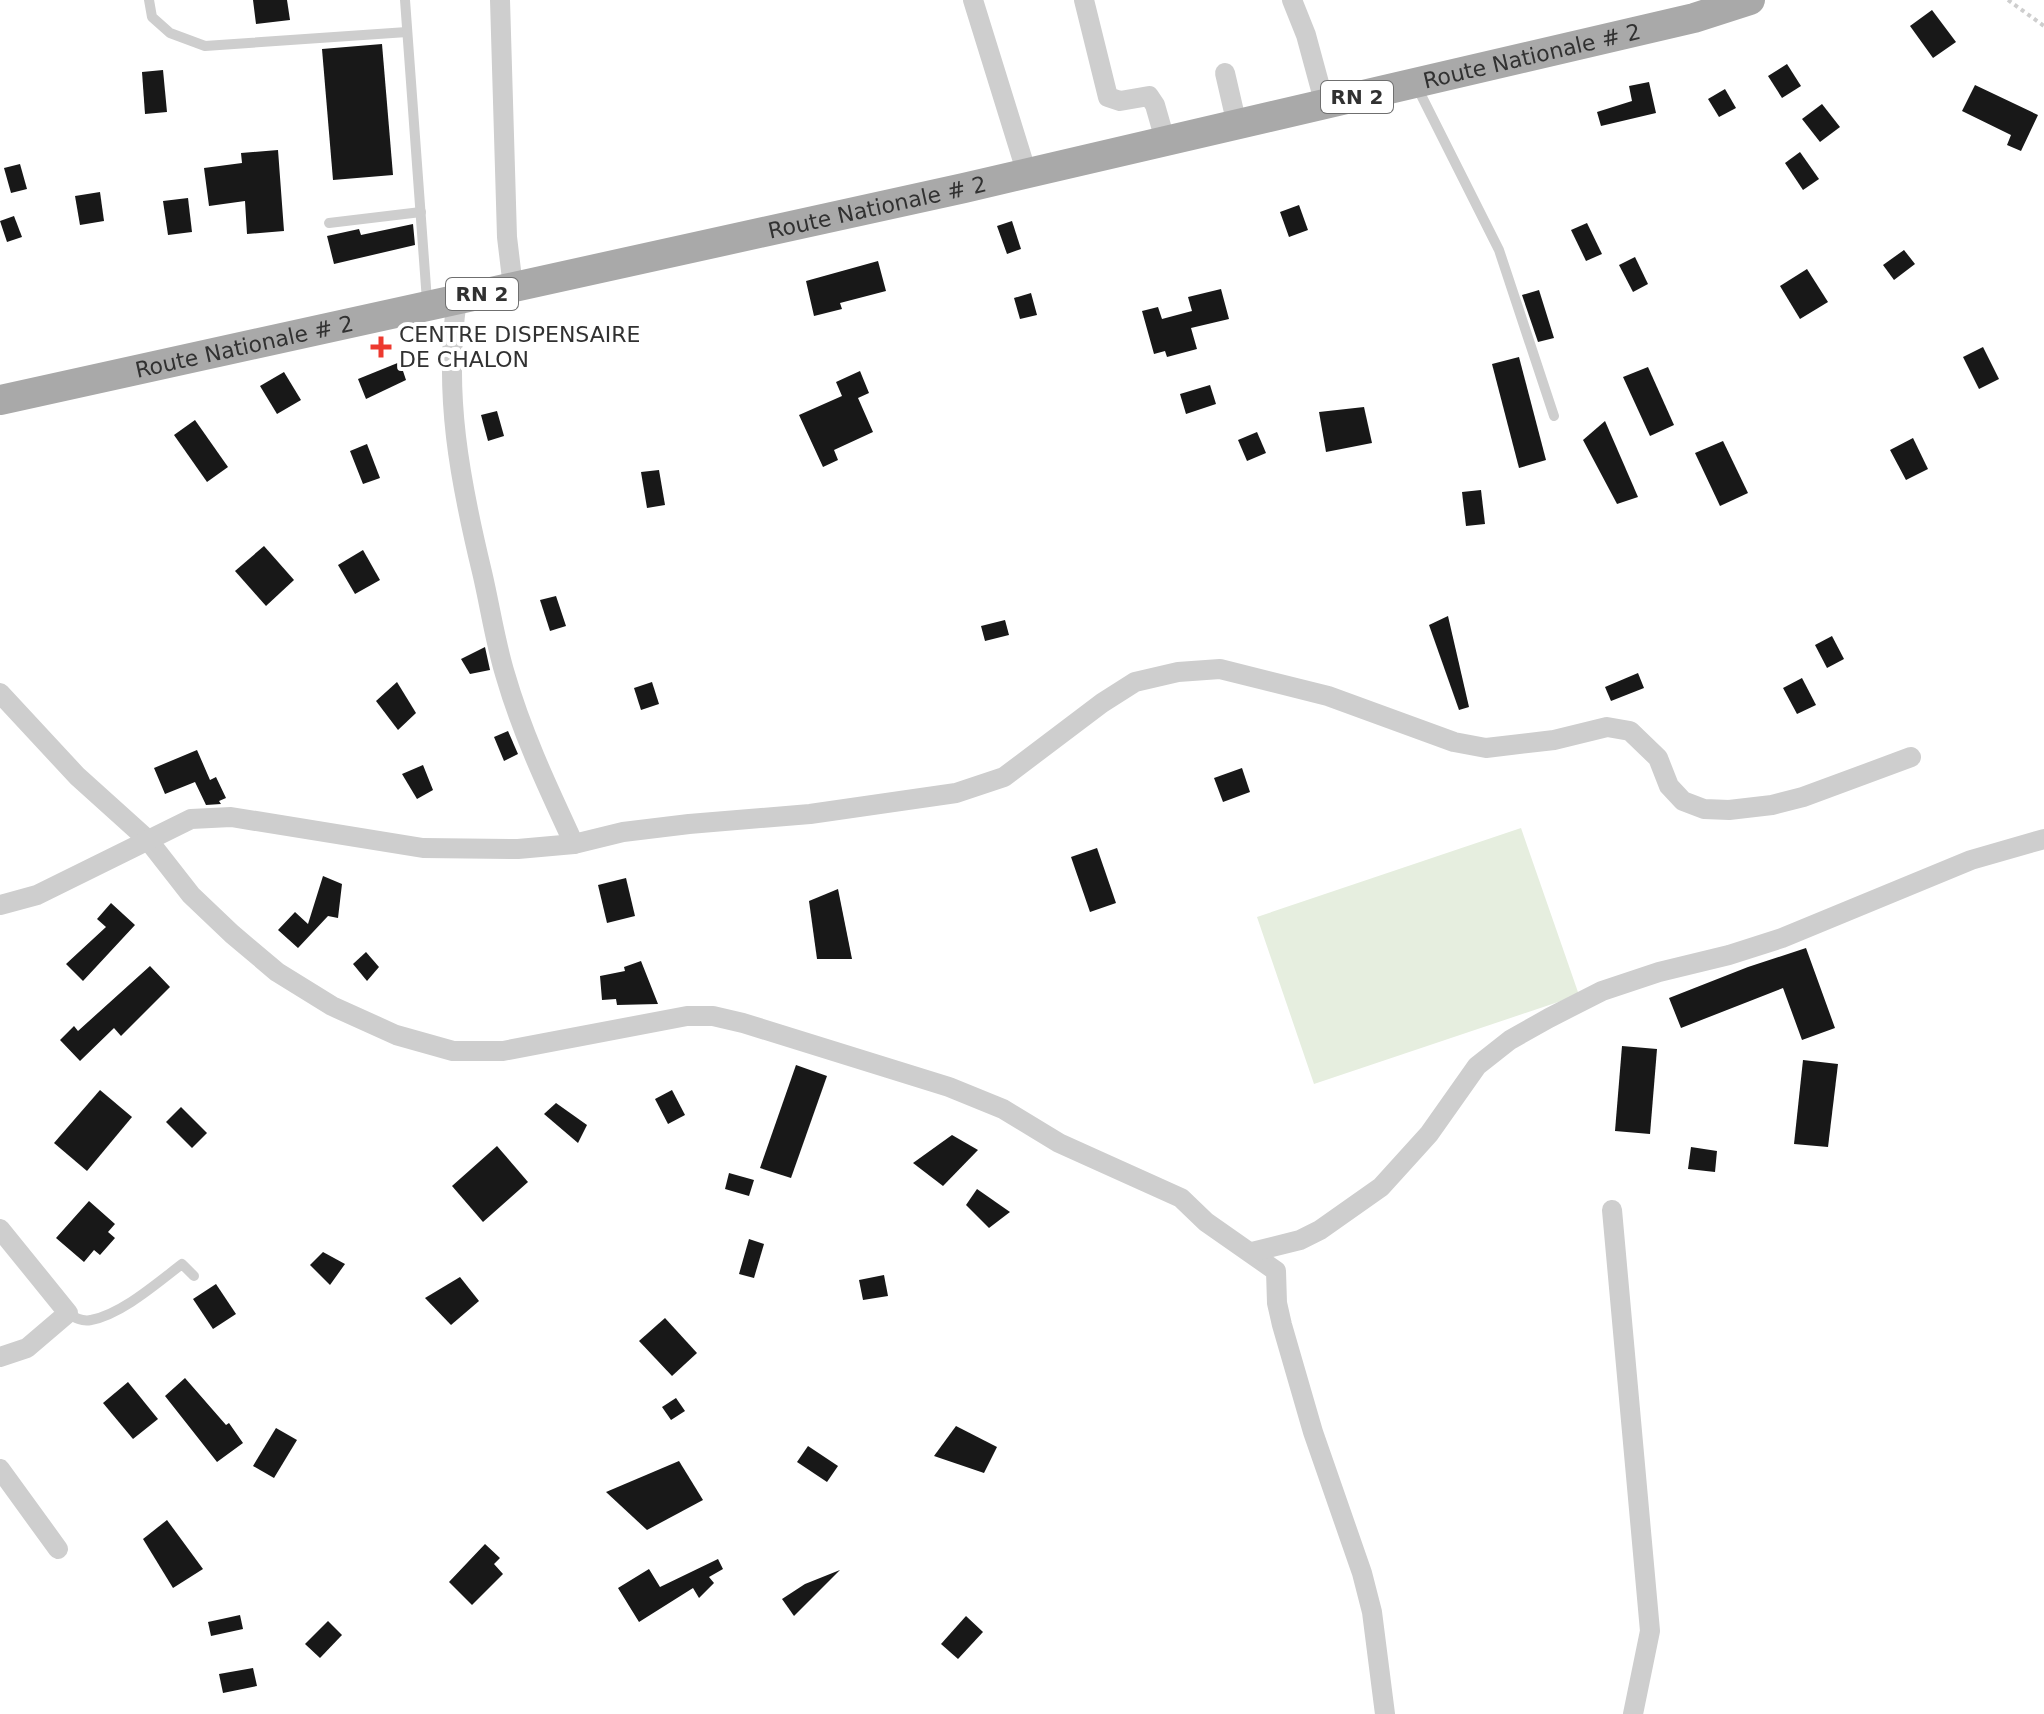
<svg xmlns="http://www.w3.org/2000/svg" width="2044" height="1714" font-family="'DejaVu Sans',sans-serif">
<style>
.green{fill:#e6eedf}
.building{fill:#181818}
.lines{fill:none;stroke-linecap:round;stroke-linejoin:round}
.path{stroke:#cecece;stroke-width:4;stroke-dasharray:4 4;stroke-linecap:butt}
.lane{stroke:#cecece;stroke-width:10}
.street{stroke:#cecece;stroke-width:20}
.primary{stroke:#a9a9a9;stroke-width:30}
.poi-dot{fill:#ed392f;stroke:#fff;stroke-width:3}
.labels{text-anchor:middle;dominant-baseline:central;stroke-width:8;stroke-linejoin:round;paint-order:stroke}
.shield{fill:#fff;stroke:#6f6f6f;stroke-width:2}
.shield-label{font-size:20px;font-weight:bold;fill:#313131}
.street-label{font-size:22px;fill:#313131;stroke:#fff}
.poi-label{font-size:22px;fill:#313131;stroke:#fff;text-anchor:start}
</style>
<rect width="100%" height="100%" fill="#fff"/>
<polygon class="green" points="1521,828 1579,995 1314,1084 1257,917"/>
<g class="building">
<polygon points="253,0 287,0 290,20 256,24"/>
<polygon points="1932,10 1956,42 1933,58 1910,26"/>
<polygon points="382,44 393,175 333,180 322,49"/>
<polygon points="1787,64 1801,86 1782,98 1768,76"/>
<polygon points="163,70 167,112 145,114 142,72"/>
<polygon points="1649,82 1656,113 1601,126 1597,112 1632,101 1629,86"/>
<polygon points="1975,85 2038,115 2021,151 2007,145 2011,135 1962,111"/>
<polygon points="1725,89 1736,108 1719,117 1708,99"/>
<polygon points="1822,104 1840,127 1820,142 1802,119"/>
<polygon points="278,150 284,231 247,234 245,201 209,206 204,168 242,163 241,153"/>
<polygon points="1800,152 1819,179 1803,190 1785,163"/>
<polygon points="20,164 27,189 11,193 4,168"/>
<polygon points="100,192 104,221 80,225 75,196"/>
<polygon points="188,198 192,232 168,235 163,201"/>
<polygon points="1299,205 1308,230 1289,237 1280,212"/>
<polygon points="14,216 22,237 7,242 0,221"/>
<polygon points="1012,221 1021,249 1007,254 997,226"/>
<polygon points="1587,223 1602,254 1586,261 1571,230"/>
<polygon points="413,224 415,245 334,264 327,236 359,229 361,235"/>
<polygon points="1904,250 1915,264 1894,280 1883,265"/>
<polygon points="1635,257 1648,284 1633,292 1619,265"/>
<polygon points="878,261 886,291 840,303 842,309 814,316 806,281"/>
<polygon points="1807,269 1828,302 1800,319 1780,286"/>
<polygon points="1221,289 1229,319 1191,328 1197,349 1167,357 1165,351 1154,354 1142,311 1158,307 1162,319 1192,311 1188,297"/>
<polygon points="1539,290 1554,338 1538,342 1522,295"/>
<polygon points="1031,293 1037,315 1020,319 1014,298"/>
<polygon points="1983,347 1999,379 1979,389 1963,357"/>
<polygon points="1519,357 1546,460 1519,468 1492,364"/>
<polygon points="400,362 406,380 366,399 358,379"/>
<polygon points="1648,367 1674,425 1650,436 1623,377"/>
<polygon points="860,371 869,393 858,398 873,432 834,450 838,460 823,467 799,415 842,396 836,382"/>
<polygon points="284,372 301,400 277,414 260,386"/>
<polygon points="1210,385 1216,404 1186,414 1180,394"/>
<polygon points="1364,407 1372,443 1326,452 1319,412"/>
<polygon points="497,411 504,436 488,441 481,415"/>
<polygon points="195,420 228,467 207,482 174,435"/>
<polygon points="1605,421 1638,497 1617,504 1583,440"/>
<polygon points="1257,432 1266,453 1247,461 1238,440"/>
<polygon points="1913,438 1928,469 1906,480 1890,450"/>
<polygon points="1723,441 1748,493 1720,506 1695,453"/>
<polygon points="367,444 380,478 363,484 350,451"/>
<polygon points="659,470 665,505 647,508 641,472"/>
<polygon points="1481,490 1485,524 1466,526 1462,492"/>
<polygon points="264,546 294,580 266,606 235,571"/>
<polygon points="363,550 380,580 355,594 338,565"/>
<polygon points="556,596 566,626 550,631 540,600"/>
<polygon points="1448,616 1469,707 1459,710 1429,625"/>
<polygon points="1005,620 1009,635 985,641 981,626"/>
<polygon points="1832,636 1844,659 1827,668 1815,645"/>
<polygon points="485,647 490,670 470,674 461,659"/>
<polygon points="1638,673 1644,688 1611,701 1605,687"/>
<polygon points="1802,678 1816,705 1797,714 1783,688"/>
<polygon points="397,682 416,713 398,730 376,701"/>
<polygon points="652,682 659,704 641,710 634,688"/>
<polygon points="508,731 518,754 504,761 494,737"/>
<polygon points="197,750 210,780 216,777 226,798 219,801 221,804 206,805 195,782 165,794 154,768"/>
<polygon points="423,765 433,790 417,799 402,774"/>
<polygon points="1242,768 1250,792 1223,802 1214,778"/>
<polygon points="1097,848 1116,903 1090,912 1071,857"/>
<polygon points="323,876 342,884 338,918 328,916 298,948 278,930 295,912 308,924"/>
<polygon points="626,878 635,916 607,923 598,885"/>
<polygon points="838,889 852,959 817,959 809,901"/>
<polygon points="111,903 135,925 83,981 66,964 106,927 97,919"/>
<polygon points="1806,948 1835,1028 1802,1040 1783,988 1681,1028 1669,998 1748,967"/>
<polygon points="366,952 379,967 367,981 353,964"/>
<polygon points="641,961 658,1004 617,1005 616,999 602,1000 600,976 625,971 624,967"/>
<polygon points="150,966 170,987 121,1036 114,1028 80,1061 60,1040 74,1026 78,1031"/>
<polygon points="1622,1046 1657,1049 1650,1134 1615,1131"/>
<polygon points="1803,1060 1838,1064 1828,1147 1794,1144"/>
<polygon points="796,1065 827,1076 791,1178 760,1168"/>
<polygon points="100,1090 132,1117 87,1171 54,1143"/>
<polygon points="672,1090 685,1115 668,1124 655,1099"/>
<polygon points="556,1103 587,1125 578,1143 544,1114"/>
<polygon points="181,1107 207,1133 192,1148 166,1122"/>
<polygon points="952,1135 978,1150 943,1186 913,1163"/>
<polygon points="497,1146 528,1182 483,1222 452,1186"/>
<polygon points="1691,1147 1717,1151 1715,1172 1688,1169"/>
<polygon points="729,1173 754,1180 749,1196 725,1189"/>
<polygon points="977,1189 1010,1212 989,1228 966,1205"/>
<polygon points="89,1201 115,1224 108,1232 115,1238 100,1255 94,1250 84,1262 56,1238"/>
<polygon points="749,1239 764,1244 754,1278 739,1274"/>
<polygon points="323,1252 345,1264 330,1285 310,1265"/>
<polygon points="884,1275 888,1296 863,1300 859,1280"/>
<polygon points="460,1277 479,1301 451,1325 425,1298"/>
<polygon points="216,1284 236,1314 213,1329 193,1299"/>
<polygon points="665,1318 697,1353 672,1376 639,1341"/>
<polygon points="185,1378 226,1425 229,1423 243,1443 217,1462 165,1396"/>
<polygon points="128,1382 158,1419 133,1439 103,1403"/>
<polygon points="676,1398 685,1411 671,1420 662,1407"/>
<polygon points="956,1426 997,1447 984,1473 934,1456"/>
<polygon points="276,1428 297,1440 274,1478 253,1466"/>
<polygon points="808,1446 838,1466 827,1482 797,1462"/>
<polygon points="679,1461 703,1500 647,1530 606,1492"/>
<polygon points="167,1520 203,1569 173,1588 143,1539"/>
<polygon points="485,1544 500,1558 494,1564 503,1574 472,1605 449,1582"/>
<polygon points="718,1559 723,1569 709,1577 714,1583 699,1598 693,1588 639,1622 618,1588 649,1569 660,1587"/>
<polygon points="840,1570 794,1616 782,1599 805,1584"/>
<polygon points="240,1615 243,1629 211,1636 208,1622"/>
<polygon points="966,1616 983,1632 958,1659 941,1644"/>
<polygon points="328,1621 342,1635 320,1658 305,1644"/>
<polygon points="253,1668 257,1686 223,1693 219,1674"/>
</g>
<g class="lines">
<polyline class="path" points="2008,0 2044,26"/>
<g class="lane">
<polyline points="149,0 152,17 170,33 205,46 407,32"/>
<polyline points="405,0 427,301"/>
<polyline points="1416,85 1499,250 1554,416"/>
<polyline points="329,223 421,212"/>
<path d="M68,1313C75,1318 82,1322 91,1320C122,1314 157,1283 182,1264L194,1276"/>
</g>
<g class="street">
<polyline points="500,0 507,237 513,287"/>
<polyline points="973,0 1027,174"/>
<polyline points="1084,0 1108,97 1120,101 1149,96 1155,105 1165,140"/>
<polyline points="1292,0 1306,35 1325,105"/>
<polyline points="1225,73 1237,125"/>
<path d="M457,300C443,393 460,481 482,572C490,606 495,641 505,674C522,733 548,788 574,844"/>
<polyline points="0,693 77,776 148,840 191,895 232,934 277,972 332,1006 396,1035 453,1051 503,1051 687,1016 713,1016 743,1023 949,1087 1003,1109 1059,1143 1181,1198 1206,1222 1276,1271 1277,1303 1282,1325 1313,1432 1362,1573 1372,1612 1385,1714"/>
<polyline points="0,905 37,895 191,819 231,817 423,848 518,849 574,844 623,832 689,824 810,814 956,793 1004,777 1102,703 1135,682 1178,672 1220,669 1328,696 1454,742 1486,748 1554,740 1607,727 1630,731 1658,758 1669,786 1683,801 1704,809 1729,810 1772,805 1803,797 1911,757"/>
<polyline points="1612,1210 1650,1631 1633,1714"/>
<polyline points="0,1229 68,1313 27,1348 0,1357"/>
<polyline points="1252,1252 1300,1240 1320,1230 1381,1187 1429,1134 1477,1066 1510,1040 1549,1018 1602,991 1659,972 1729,955 1782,938 1971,860 2044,839"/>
<polyline points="0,1469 58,1549"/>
</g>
<path class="primary" id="s1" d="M0,400L964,188L1694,18L1750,0"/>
</g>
<path class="poi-dot" d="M377 335h8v8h8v8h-8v8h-8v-8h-8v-8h8z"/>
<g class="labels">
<g class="shield">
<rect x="1321" y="81" width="72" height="32" rx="6"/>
<rect x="446" y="278" width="72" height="32" rx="6"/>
</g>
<g class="shield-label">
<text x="1357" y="97">RN 2</text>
<text x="482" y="294">RN 2</text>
</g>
<g class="street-label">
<text stroke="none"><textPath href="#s1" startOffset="1570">Route Nationale # 2</textPath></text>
<text stroke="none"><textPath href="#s1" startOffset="898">Route Nationale # 2</textPath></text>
<text stroke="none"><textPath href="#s1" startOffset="250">Route Nationale # 2</textPath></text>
</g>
<g class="poi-label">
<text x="399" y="334">CENTRE DISPENSAIRE<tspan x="399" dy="25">DE CHALON</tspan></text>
</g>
</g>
</svg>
